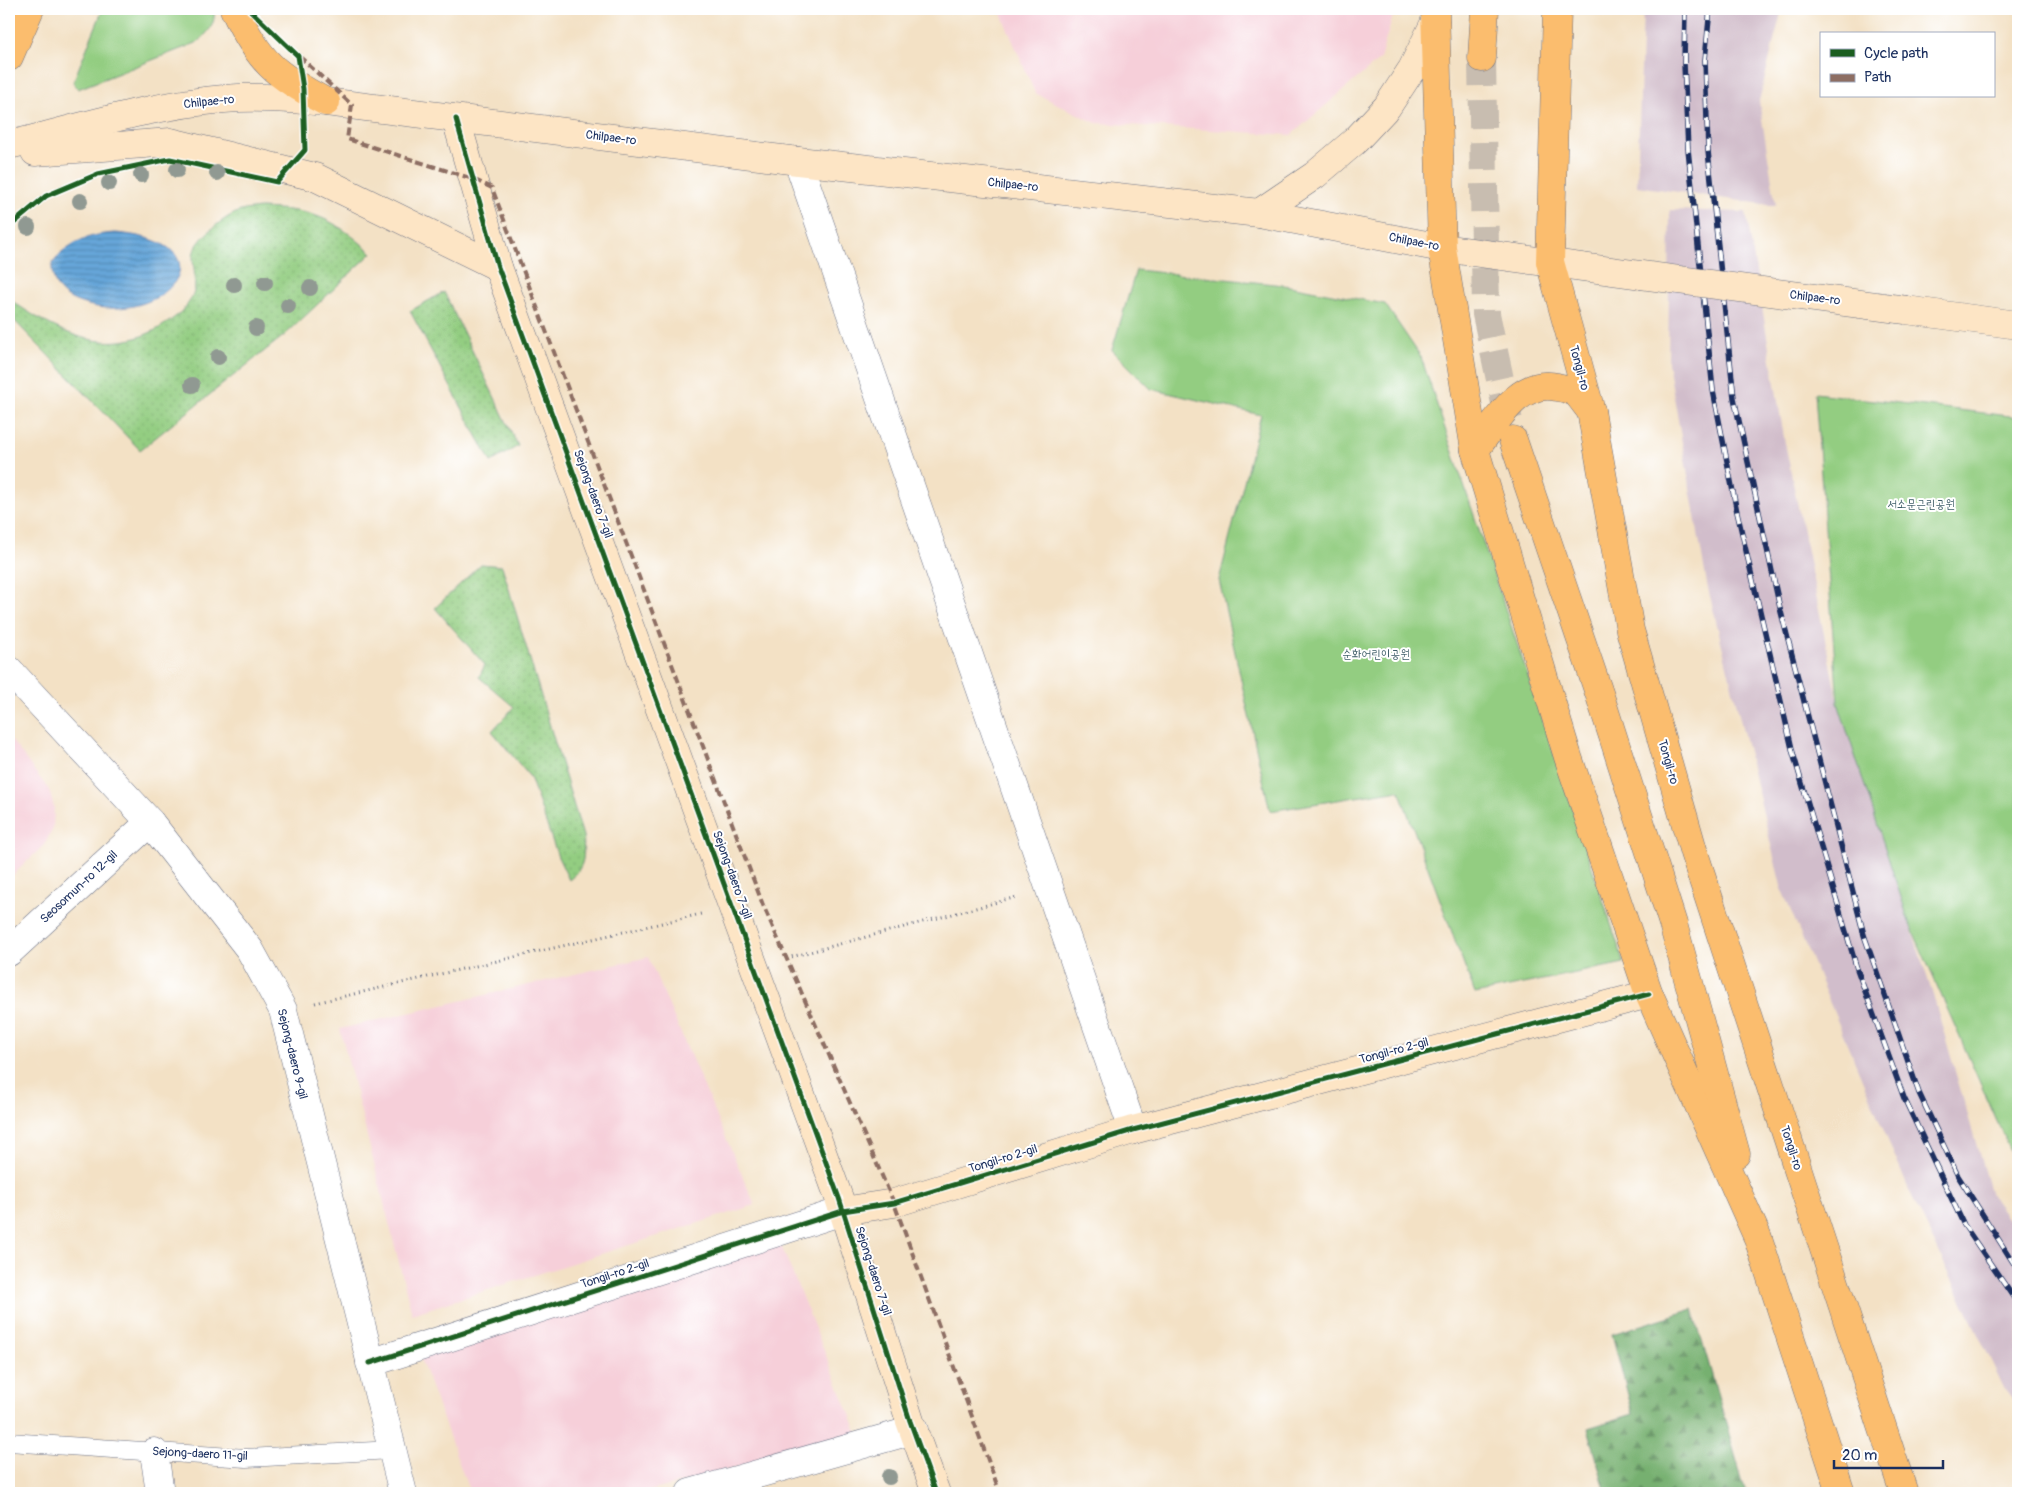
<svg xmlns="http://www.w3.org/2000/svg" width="2027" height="1502" font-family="Pangolin,'Poor Story',sans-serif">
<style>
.built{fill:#f6cfd9}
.railway{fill:#d1bdcb}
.green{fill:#93cd81;stroke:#577e70}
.forest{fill:url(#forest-firs);stroke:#487066}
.garden{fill:url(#garden-dots);stroke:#577e70}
.water{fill:url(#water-rules);stroke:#406a9c}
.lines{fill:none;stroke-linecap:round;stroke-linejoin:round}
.primary-tunnel{stroke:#c8bdb0;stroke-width:28;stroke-dasharray:28 14;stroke-linecap:butt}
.lane-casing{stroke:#676d82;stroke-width:19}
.street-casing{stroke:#676d82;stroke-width:29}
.secondary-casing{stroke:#676d82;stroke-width:29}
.primary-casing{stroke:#676d82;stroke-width:29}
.path{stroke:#676d82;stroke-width:3;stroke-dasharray:1 4;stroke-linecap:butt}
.lane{stroke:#fff;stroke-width:18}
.street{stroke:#fff;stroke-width:28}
.secondary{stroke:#fde5c5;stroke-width:28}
.primary{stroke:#fbbd6e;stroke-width:28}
.rail-casing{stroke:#1b2f5e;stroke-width:5.5}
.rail{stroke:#fff;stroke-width:4;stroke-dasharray:11;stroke-linecap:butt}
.secondary-bridge-casing{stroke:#676d82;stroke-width:29;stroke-linecap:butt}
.secondary-bridge{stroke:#fde5c5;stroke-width:28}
.quiet{stroke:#8d6e63;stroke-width:4;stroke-dasharray:8 4;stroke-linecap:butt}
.cycleway-casing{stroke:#fff;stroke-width:8}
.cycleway{stroke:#1b5e20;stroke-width:5}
.tree{fill:#909992}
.labels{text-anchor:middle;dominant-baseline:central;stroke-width:4;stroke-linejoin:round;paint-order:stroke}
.street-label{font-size:12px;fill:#1b2f5e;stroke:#fff}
.park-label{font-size:12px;fill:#3f5e68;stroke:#fff}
</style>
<defs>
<pattern id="forest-firs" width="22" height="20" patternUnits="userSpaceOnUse" patternTransform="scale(1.25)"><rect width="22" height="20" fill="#76b06f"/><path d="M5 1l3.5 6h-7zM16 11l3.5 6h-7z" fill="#60905e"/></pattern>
<pattern id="garden-dots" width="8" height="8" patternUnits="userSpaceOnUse" patternTransform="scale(1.25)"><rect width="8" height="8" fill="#93cd81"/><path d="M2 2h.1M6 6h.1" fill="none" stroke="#7eb072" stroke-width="1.8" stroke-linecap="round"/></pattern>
<pattern id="water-rules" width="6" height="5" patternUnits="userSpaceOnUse" patternTransform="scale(1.25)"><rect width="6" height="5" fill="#66a6d9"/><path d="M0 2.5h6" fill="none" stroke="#5388b3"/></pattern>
</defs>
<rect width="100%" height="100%" fill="#fff"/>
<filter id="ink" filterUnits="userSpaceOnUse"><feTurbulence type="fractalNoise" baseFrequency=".02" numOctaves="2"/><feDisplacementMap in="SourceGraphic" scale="10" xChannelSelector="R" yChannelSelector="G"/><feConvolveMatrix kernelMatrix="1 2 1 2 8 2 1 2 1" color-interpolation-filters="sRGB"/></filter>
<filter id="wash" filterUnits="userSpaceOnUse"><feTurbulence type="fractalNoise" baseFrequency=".0096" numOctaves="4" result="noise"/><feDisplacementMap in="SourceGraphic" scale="20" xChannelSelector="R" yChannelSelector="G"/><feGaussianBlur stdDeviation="1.12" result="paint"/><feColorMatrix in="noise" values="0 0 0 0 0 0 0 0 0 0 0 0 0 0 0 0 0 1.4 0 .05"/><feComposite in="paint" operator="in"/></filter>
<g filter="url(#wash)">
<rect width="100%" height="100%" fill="#f3e1c5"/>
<g class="built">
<polygon points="999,9 1395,9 1380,59 1291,135 1096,123 1035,93"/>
<polygon points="9,737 49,790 54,807 53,829 44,845 9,879"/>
<polygon points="648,957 755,1205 412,1314 340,1029"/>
<polygon points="778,1238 859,1436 642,1493 470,1493 420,1357"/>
</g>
<g class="railway">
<polygon points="1643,9 1782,9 1759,101 1776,206 1637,186"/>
<polygon points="1670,210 1746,212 1785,443 1838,703 1933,995 1991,1195 2018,1232 2018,1407 2005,1390 1909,1190 1782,890 1707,584 1668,363"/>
</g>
<g class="green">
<path d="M103,9H214C216,25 208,33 196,43L78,89L73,82Z"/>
<polygon points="1136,270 1284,285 1385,304 1421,357 1624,963 1475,994 1399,790 1270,811 1219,580 1261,415 1151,389 1112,350"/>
<polygon points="1815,393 2018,417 2018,1169 1909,922 1838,703"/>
</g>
<polygon class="forest" points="1693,1309 1746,1493 1606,1493 1588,1428 1633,1414 1612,1334"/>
<g class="garden">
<path d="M260,208C314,210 332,217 372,253L286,334L140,450L9,315V299C55,331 105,359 159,328C172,320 185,311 192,297C198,284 193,270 193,256C194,240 226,215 241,211C247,209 254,209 260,208Z"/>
<polygon points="444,292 518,446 491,462 410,311"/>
<path d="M481,564L502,566L583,836C584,857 586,866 569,880L558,857L530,777L492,731L514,707L479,677L485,665L435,608Z"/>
</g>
<path class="water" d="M116,233C237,243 163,330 81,303C62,297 52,286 52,265C66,242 90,234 116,233Z"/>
</g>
<g filter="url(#ink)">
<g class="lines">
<polyline class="primary-tunnel" points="1482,58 1486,314 1513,440"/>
<g class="lane-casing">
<polyline id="lane" points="9,1442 246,1458 392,1450"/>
</g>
<g class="street-casing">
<g id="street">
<polyline points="798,161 1133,1130"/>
<polyline points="9,670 150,822 250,950 283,1010 403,1493"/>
<polyline points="9,952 150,822"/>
<polyline points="370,1363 843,1211"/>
<polyline points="154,1452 160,1493"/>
<polyline points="690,1493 914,1430"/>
</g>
</g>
<g class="secondary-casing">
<g id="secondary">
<polyline points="456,119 498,267 839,1198 910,1421 936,1493"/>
<path d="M9,145C79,128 151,105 224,99C258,96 293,99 326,102L798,161L1259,213L1442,248L1641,275"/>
<polyline points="35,152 171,142 315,177 498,267"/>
<polyline points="1259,213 1315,175 1355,141 1387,107 1412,69 1435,22"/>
<polyline points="1906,310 2018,325"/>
<polyline points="843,1211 894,1203 1133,1130 1649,994"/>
</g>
</g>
<g class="primary-casing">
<g id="primary">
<path d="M234,9C259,62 275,75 326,102"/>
<polyline points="1435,9 1442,248 1475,450 1568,757 1649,994 1758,1238 1841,1493"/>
<polyline points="1557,9 1550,262 1591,411 1630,630 1694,853 1904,1493"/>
<polyline points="9,57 30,9"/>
<polyline points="1482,58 1485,9"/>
<polyline points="1513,440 1599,693 1673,924 1736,1154"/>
<path d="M1475,450C1495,424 1518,378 1557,387C1563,388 1571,390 1576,393C1581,397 1586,406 1591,411"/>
</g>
</g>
<g class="path">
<polyline points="787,958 1017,897"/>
<polyline points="315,1003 701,914"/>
</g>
<use href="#lane" class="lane"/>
<use href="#street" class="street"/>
<use href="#secondary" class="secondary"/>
<use href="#primary" class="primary"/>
<g class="rail-casing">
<g id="rail">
<polyline points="1685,9 1684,64 1688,149 1713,390 1737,512 1793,753 1857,969 1904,1098 1964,1225 2018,1304"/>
<polyline points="1710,9 1705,60 1708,151 1734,398 1780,608 1864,935 1919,1093 1958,1176 2018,1270"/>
</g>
</g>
<use href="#rail" class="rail"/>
<g class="secondary-bridge-casing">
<polyline id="secondary-bridge" points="1641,275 1906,310"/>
</g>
<use href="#secondary-bridge" class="secondary-bridge"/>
<polyline class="quiet" points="299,56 352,105 347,139 473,179 492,188 763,905 894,1203 1000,1493"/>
<g class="cycleway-casing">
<g id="cycleway">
<polyline points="456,119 498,267 839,1198 910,1421 936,1493"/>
<polyline points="9,227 46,196 98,174 170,159 277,182 305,150 303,89 298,56 249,9"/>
<polyline points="370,1363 843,1211 894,1203 1133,1130 1649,994"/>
</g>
</g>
<use href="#cycleway" class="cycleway"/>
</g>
<g class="tree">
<circle cx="177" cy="170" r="8"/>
<circle cx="217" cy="173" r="8"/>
<circle cx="141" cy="175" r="8"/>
<circle cx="109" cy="183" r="8"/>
<circle cx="80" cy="201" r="8"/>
<circle cx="28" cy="227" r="8"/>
<circle cx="265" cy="283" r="8"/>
<circle cx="234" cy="285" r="8"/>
<circle cx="310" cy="288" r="8"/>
<circle cx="288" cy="306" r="8"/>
<circle cx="256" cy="328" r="8"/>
<circle cx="218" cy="357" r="8"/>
<circle cx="192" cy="385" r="8"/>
<circle cx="889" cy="1477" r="8"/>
</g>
</g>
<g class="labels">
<g class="street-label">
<text transform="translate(209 102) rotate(-6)">Chilpae-ro</text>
<text transform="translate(611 138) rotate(7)">Chilpae-ro</text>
<text transform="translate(1013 185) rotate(6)">Chilpae-ro</text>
<text transform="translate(1414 242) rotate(11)">Chilpae-ro</text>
<text transform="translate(1815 298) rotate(7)">Chilpae-ro</text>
<text transform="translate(1579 368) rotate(75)">Tongil-ro</text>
<text transform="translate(593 494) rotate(70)">Sejong-daero 7-gil</text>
<text transform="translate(1668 762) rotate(74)">Tongil-ro</text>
<text transform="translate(732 875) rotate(70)">Sejong-daero 7-gil</text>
<text transform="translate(79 887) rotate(-43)">Seosomun-ro 12-gil</text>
<text transform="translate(1394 1051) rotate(-15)">Tongil-ro 2-gil</text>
<text transform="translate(292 1054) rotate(76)">Sejong-daero 9-gil</text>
<text transform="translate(1791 1148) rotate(72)">Tongil-ro</text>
<text transform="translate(1003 1159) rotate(-17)">Tongil-ro 2-gil</text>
<text transform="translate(873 1271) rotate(72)">Sejong-daero 7-gil</text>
<text transform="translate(615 1274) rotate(-18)">Tongil-ro 2-gil</text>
<text transform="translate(200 1454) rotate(3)">Sejong-daero 11-gil</text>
</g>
<g class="park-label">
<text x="1921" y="504">서소문근린공원</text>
<text x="1376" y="654">순화어린이공원</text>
</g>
</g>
<rect width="2027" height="1502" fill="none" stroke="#fff" stroke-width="30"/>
<rect x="1820" y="32" width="175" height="65" fill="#ffffff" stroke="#a4acbf"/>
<rect x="1830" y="49" width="25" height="8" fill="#1b5e20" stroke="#a4acbf"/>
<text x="1864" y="58" font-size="15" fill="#1b2f5e">Cycle path</text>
<rect x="1830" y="74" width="25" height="8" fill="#8d6e63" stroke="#a4acbf"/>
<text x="1864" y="82" font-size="15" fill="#1b2f5e">Path</text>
<path d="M1834 1460v8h109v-8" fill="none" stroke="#1b2f5e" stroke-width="2.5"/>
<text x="1842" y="1460" font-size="15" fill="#1b2f5e" stroke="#ffffff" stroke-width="4" paint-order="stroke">20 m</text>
</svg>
